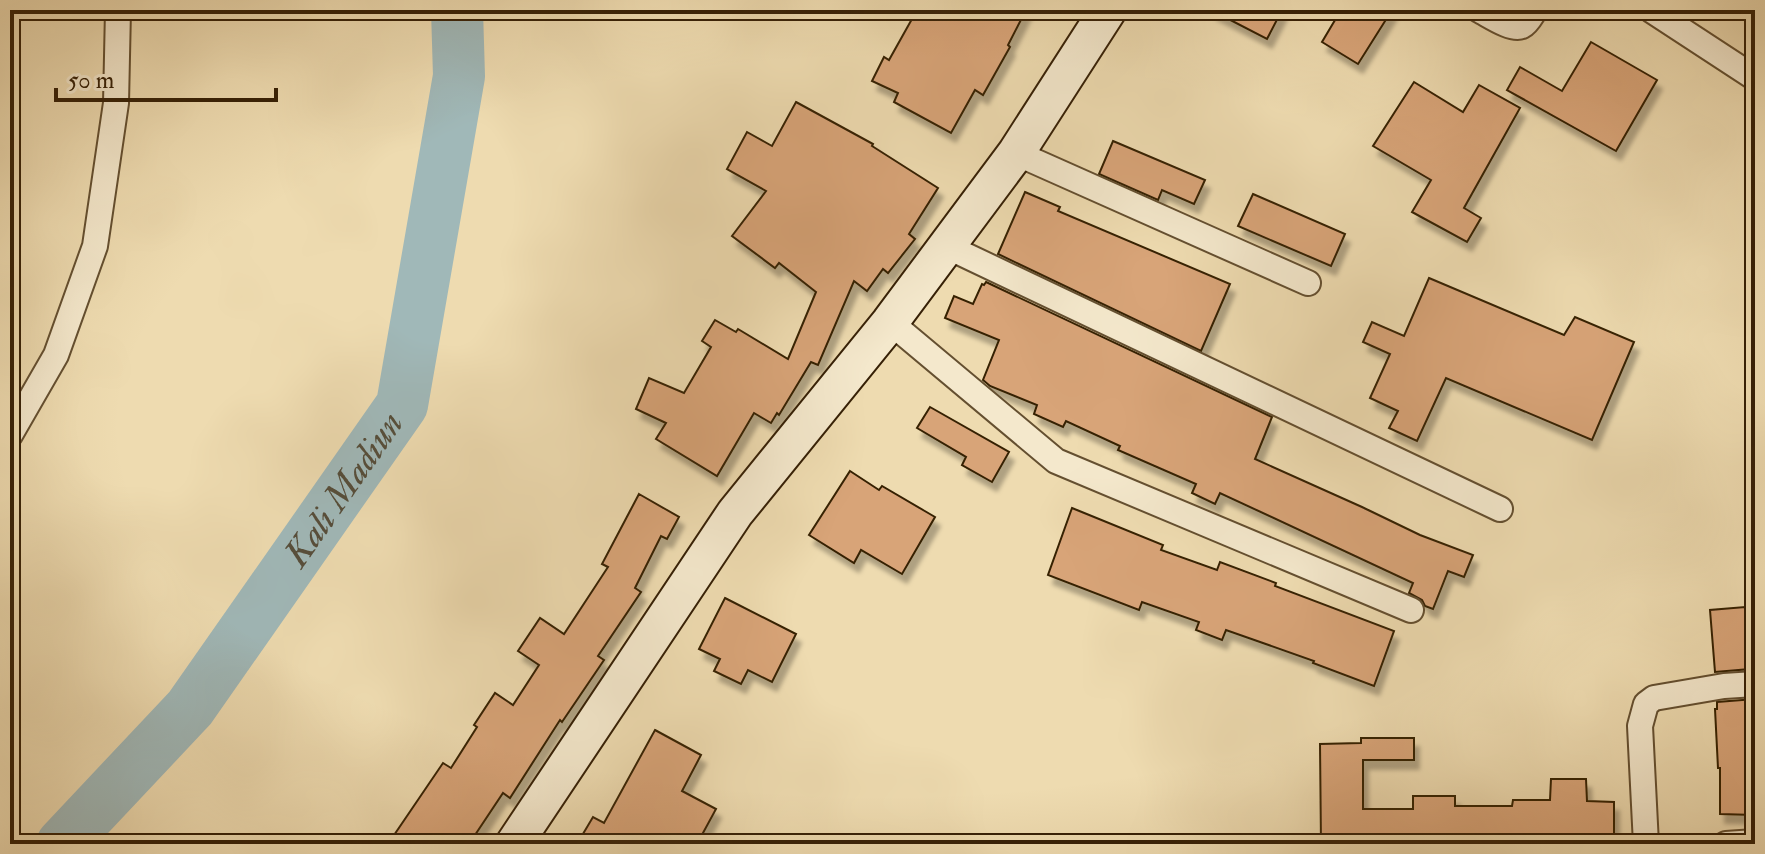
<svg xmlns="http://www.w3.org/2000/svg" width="1765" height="854" font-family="'IM FELL Double Pica',serif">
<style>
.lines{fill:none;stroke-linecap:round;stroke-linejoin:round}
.river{stroke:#a0b8b8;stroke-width:52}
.building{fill:#d8a478;stroke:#362006;stroke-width:2;filter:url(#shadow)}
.minor-casing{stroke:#644f30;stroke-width:28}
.secondary-casing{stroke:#362006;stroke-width:40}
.minor{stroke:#f4e8cc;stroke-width:24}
.secondary{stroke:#f4e8cc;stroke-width:36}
.labels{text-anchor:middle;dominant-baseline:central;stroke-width:7;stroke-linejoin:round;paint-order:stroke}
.water-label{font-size:36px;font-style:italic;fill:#564e3b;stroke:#f4e8cc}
</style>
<defs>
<filter id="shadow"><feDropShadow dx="5" dy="9" stdDeviation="2" flood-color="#0004"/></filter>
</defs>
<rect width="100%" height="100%" fill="#eedbb0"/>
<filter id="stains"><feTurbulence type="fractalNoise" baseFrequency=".0025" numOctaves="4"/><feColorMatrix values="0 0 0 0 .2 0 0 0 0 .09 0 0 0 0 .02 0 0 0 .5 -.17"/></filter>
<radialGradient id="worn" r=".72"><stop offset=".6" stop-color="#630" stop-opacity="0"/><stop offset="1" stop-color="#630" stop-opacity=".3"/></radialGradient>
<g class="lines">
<path class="river" id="s1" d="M62,844L190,708L402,405L459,76L457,10"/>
</g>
<g class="building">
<polygon points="917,10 1026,10 1008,45 1010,47 983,95 975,90 951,133 894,102 898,93 872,81 884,57 889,60"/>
<polygon points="1211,10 1282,10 1267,39"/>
<polygon points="1341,10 1392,10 1358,64 1322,42"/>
<polygon points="1591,42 1657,80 1616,151 1507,90 1520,67 1562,91"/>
<polygon points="1414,82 1463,112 1479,85 1520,108 1464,208 1481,218 1467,242 1412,212 1431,180 1373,146"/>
<polygon points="796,102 873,144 872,146 938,188 909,234 915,239 888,273 883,269 867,291 854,281 818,365 811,362 779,415 777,413 771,423 754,413 717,476 656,439 666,423 636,409 649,378 684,393 711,347 702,341 715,320 736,332 738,329 788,359 816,292 779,263 775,268 732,236 766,191 727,169 747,132 772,146"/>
<polygon points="1113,141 1205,180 1194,204 1162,190 1158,200 1099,174"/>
<polygon points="1025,192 1060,207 1058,211 1230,284 1201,351 998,254"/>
<polygon points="1253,194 1345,234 1331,266 1238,226"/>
<polygon points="1429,278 1564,335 1575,317 1634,342 1592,440 1446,378 1417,441 1389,428 1398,411 1370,398 1390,354 1363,342 1372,322 1404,336"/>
<polygon points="986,282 1272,417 1255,459 1362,507 1420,535 1473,555 1464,577 1448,571 1433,609 1425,606 1422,600 1409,593 1413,583 1220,493 1215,504 1192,493 1196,484 1118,450 1120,446 1066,421 1063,427 1034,414 1037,405 990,386 983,380 999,340 945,318 954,296 973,304 982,284 984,285"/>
<polygon points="930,407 1009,452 992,482 962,465 966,457 917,428"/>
<polygon points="850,471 879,490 882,486 935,517 902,574 861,550 854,563 809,535"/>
<polygon points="639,494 679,517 667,539 661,536 635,588 641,592 598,656 604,660 562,722 560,720 510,798 503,793 469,844 388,844 443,763 451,768 477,727 474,725 495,693 513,705 539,665 518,651 540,618 564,634 608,567 602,564"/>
<polygon points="1072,508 1163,545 1161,550 1217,570 1220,562 1276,583 1275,586 1394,631 1374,686 1313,663 1314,661 1226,630 1222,640 1196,630 1199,622 1142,602 1139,610 1048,575"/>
<polygon points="725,598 796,634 772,682 748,670 741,684 714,671 720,659 699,649"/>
<polygon points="1745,607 1750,669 1715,672 1710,610"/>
<polygon points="1755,699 1755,815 1720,814 1720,768 1718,768 1715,709 1717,709 1717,702"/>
<polygon points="655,730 701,755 682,791 716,809 697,844 577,844 593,817 604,823"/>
<polygon points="1361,738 1414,738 1414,760 1363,760 1363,809 1413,809 1413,796 1455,796 1455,806 1512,806 1513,800 1550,800 1551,779 1586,779 1587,801 1614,802 1614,842 1590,842 1590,839 1544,839 1544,844 1413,844 1413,840 1348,840 1348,844 1321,844 1320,744 1361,743"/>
</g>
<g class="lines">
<g class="minor-casing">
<g id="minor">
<path d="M1479,10C1489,15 1512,31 1522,26C1528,23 1531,16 1535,10"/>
<polyline points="1651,10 1755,78"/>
<polyline points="1016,153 1308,283"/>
<polyline points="946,246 1500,509"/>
<polyline points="890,322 1056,461 1411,610"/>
<polyline points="10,435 56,355 95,246 116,103 118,10"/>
<polyline points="1646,844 1640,726 1646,704 1654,698 1724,686 1755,684"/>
<polyline points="1726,844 1755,842"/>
</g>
</g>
<g class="secondary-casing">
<polyline id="secondary" points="514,844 735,513 890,322 1016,153 1108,10"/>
</g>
<use href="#minor" class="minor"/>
<use href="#secondary" class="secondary"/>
</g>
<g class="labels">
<g class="water-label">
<text stroke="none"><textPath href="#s1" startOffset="454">Kali Madiun</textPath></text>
</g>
</g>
<rect width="1765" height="854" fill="none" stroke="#eedbb0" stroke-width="40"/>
<rect x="12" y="12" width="1741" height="830" fill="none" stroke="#362006" stroke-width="4"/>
<rect x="20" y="20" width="1725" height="814" fill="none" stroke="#362006" stroke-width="2"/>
<path d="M56 88v12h220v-12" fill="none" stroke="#362006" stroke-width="4"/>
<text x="68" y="88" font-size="24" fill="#362006" stroke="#f4e8cc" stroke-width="6" paint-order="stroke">50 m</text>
<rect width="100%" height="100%" filter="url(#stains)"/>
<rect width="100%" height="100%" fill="url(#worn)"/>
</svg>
